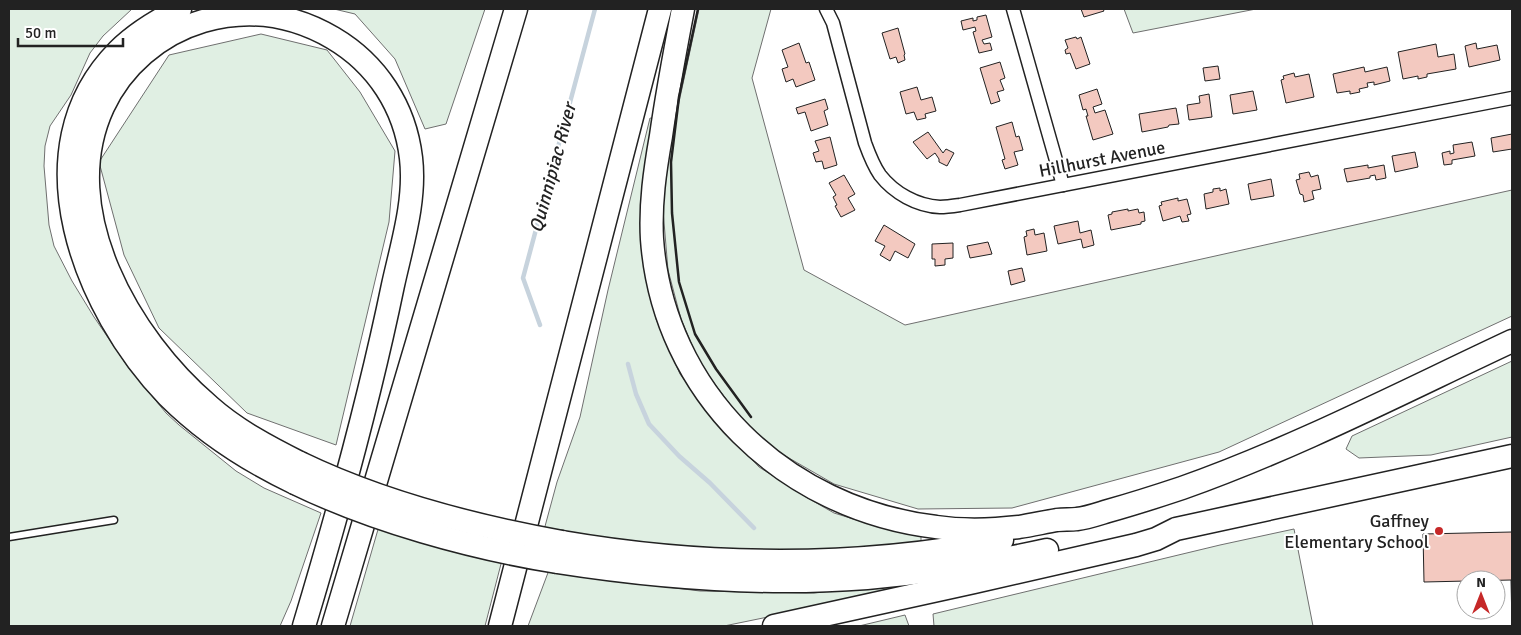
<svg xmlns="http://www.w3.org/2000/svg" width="1521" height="635" font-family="Signika,sans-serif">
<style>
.green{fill:#e0efe3;stroke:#6f6f6f}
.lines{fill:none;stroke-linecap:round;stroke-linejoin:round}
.stream{stroke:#c7d3dd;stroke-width:4.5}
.building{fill:#f3c9c0;stroke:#222}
.service-casing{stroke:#222;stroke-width:9}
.minor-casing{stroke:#222;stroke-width:15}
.motorway-casing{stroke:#222;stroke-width:25}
.service{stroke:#fff;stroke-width:6}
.minor{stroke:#fff;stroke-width:12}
.motorway{stroke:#fff;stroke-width:22}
.motorway-bridge-casing{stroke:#222;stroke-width:25;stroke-linecap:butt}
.motorway-bridge{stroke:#fff;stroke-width:22}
.wall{stroke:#222;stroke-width:2.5}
.poi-dot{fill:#c62828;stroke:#fff;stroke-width:2}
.labels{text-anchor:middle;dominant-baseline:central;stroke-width:4;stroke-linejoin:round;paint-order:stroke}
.street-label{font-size:18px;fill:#222;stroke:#fff}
.poi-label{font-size:18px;fill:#222;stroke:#fff;text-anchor:end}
.water-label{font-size:19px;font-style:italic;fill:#222;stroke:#fff}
</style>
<rect width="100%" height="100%" fill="#fff"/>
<g class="green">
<polygon points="9,9 132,9 103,36 90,53 71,95 50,126 45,146 44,166 49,225 54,246 72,281 94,317 128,367 166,413 179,425 236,471 264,488 321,513 291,601 280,626 9,626"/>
<polygon points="334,9 485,9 446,124 425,129 395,59 355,14"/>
<polygon points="699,9 771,9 752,78 804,270 905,325 1512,190 1512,316 1219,452 1012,508 918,509 834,484 756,439 700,364 681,319 668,270 661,186"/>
<polygon points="1124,9 1256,9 1133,33"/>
<polygon points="261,34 327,50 360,92 395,151 389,222 336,445 247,413 159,328 124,255 99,162 169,55"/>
<polygon points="650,118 656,119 643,243 656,319 680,374 718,424 759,467 806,497 834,513 863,522 921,536 921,542 868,547 787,552 636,545 544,530 557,482 580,417 608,290"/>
<polygon points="1512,361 1512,437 1431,455 1359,458 1346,449 1352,436"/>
<polygon points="379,526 502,560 485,626 350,626"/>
<polygon points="1294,529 1313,626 934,626 933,614 1220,545"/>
<polygon points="549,570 667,587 700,591 814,593 928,579 929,584 724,626 528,626"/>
<polygon points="905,615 909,626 859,626"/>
</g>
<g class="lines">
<g class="stream">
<polyline points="540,325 523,278 595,9"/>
<polyline points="628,364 636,394 649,424 679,456 710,483 754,528"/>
</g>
</g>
<g class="building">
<polygon points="1081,9 1103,9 1104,11 1084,17"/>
<polygon points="986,15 992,37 982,40 984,44 990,43 992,50 979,53 973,32 976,31 975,27 963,30 961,21 973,18 973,21 977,20 977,17"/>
<polygon points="898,28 905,54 904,55 905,60 898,63 896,57 890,59 882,33"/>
<polygon points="1076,37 1077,39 1081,37 1090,64 1076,69 1070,53 1066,54 1065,50 1068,48 1065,40"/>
<polygon points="799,43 806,63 809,62 815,80 796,87 793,79 786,82 782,69 788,67 782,50"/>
<polygon points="1476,43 1477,49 1497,45 1500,60 1469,67 1465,46"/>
<polygon points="1436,44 1438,57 1454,54 1456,69 1427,74 1427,77 1418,79 1418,76 1403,79 1398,52"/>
<polygon points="1000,62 1005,78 1000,80 1004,90 997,92 1000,101 991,104 980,68"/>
<polygon points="1218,66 1220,79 1205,81 1203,68"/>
<polygon points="1364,67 1365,72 1387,67 1390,81 1374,85 1374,82 1367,83 1368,87 1359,89 1360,92 1350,94 1350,91 1337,93 1333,74"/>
<polygon points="1294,73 1295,77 1309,74 1314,97 1286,103 1281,80 1284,79 1283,76"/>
<polygon points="917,87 921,100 932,97 936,111 925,114 926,118 917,120 914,112 906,114 900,92"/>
<polygon points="1097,89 1102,104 1093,107 1095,113 1105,110 1113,134 1093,140 1086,116 1088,116 1086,109 1083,110 1079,95"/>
<polygon points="1253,91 1257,110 1233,114 1230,95"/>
<polygon points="1209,94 1212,117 1189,120 1187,105 1200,103 1199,96"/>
<polygon points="825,99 828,109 824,111 828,125 811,131 805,112 798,114 796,108"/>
<polygon points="1176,108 1179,124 1169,125 1168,127 1142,132 1139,114"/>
<polygon points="1012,122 1016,137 1019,136 1023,150 1014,152 1018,165 1005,169 1002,160 1005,159 996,127"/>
<polygon points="928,132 943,153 946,149 954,153 947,166 939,162 939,159 935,153 927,159 913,142"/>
<polygon points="1512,134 1512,149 1493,152 1491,138"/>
<polygon points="830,137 837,165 824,169 822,161 816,162 813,153 819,151 815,141"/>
<polygon points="1472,142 1475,156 1452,160 1452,164 1444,165 1442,153 1450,151 1450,154 1454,153 1453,145"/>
<polygon points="1415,152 1418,167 1395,172 1392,156"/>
<polygon points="1368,165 1368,168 1384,165 1386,178 1376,180 1375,175 1370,176 1370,178 1347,182 1344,169"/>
<polygon points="1309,172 1311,177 1318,175 1321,189 1312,191 1314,199 1304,202 1303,195 1300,194 1296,180 1300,179 1299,174"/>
<polygon points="844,175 855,194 848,198 855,210 841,217 835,206 837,205 833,197 836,195 829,183"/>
<polygon points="1271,179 1274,196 1251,200 1248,184"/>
<polygon points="1220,188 1220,191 1226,189 1229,204 1206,209 1204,194 1213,192 1213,189"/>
<polygon points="1178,198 1178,201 1187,199 1191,214 1187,215 1189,221 1182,222 1180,216 1163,221 1159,206 1162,205 1161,202"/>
<polygon points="1128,209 1128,211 1138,209 1139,213 1144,212 1145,221 1141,222 1141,224 1111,230 1108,215 1112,214 1112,212"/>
<polygon points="1078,221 1080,233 1091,230 1094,245 1083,248 1081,239 1058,244 1054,226"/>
<polygon points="884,225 915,244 908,258 895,251 890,261 880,255 885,246 875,241"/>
<polygon points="1034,229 1035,235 1044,233 1047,251 1027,255 1024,237 1027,236 1026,231"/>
<polygon points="988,242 992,254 970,258 967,246"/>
<polygon points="953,243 953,258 945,259 945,265 935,266 935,259 932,259 932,244"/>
<polygon points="1022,268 1025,281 1011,285 1008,271"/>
<polygon points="1512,532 1512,626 1511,580 1424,582 1423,534"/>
</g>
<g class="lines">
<g class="service-casing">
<polyline id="service" points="9,537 114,520"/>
</g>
<g class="minor-casing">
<g id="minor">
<path d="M826,9L833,23L865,143C869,154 873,165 880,175C894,193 917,206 940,207C946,207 953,206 960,205L1512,98"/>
<polyline points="1013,9 1063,185"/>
</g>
</g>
<g class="motorway-casing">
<g id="motorway">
<path d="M180,9C158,20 136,33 118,51C20,150 85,310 168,396C205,433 249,461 295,483"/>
<path d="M683,9C675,51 667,93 661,136C655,170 650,204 652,239C663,393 785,509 936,527C963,531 992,530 1019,527C1032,525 1045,522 1057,520C1064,519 1070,520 1077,519C1087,518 1098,514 1108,511C1133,504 1158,496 1182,488C1295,448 1403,392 1512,341"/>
<path d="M300,463C268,447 236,430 209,406C130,339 55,211 103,107C122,66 159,34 203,21C248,8 292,14 333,38C377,64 405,107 411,158C416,200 402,244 393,285C369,401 338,513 304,626"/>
<path d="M562,542C708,567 856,568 1002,540"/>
<path d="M557,562C659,578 763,586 867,578C928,573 988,563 1047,550"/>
<polyline points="333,626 516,9"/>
<polyline points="500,626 660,9"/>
<polyline points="774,626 974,582 1136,545 1156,539 1176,529 1512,456"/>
</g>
</g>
<use href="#service" class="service"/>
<use href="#minor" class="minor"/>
<use href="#motorway" class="motorway"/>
<g class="motorway-bridge-casing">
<g id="motorway-bridge">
<path d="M300,463C383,503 473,526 562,542"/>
<path d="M295,483C373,521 471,548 557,562"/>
</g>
</g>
<use href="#motorway-bridge" class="motorway-bridge"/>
<polyline class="wall" points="698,9 679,97 671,162 672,213 679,282 695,334 716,369 751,417"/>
</g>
<circle class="poi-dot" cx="1439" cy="531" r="5"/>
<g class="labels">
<g class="street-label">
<text transform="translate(1102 159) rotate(-11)">Hillhurst Avenue</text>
</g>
<g class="poi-label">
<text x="1429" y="521">Gaffney<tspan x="1429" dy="21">Elementary School</tspan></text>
</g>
<g class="water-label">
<text transform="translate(553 168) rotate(-75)">Quinnipiac River</text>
</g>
</g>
<rect width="1521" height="635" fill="none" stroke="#222222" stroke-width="20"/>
<g transform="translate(1481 595)"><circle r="24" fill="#ffffff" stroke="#a7a7a7"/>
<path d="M0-4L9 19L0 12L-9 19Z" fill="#c62828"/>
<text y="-8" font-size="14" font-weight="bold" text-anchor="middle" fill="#222222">N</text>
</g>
<path d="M18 38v8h105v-8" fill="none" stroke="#222222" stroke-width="2.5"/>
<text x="25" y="38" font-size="15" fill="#222222" stroke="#ffffff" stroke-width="4" paint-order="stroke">50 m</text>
</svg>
